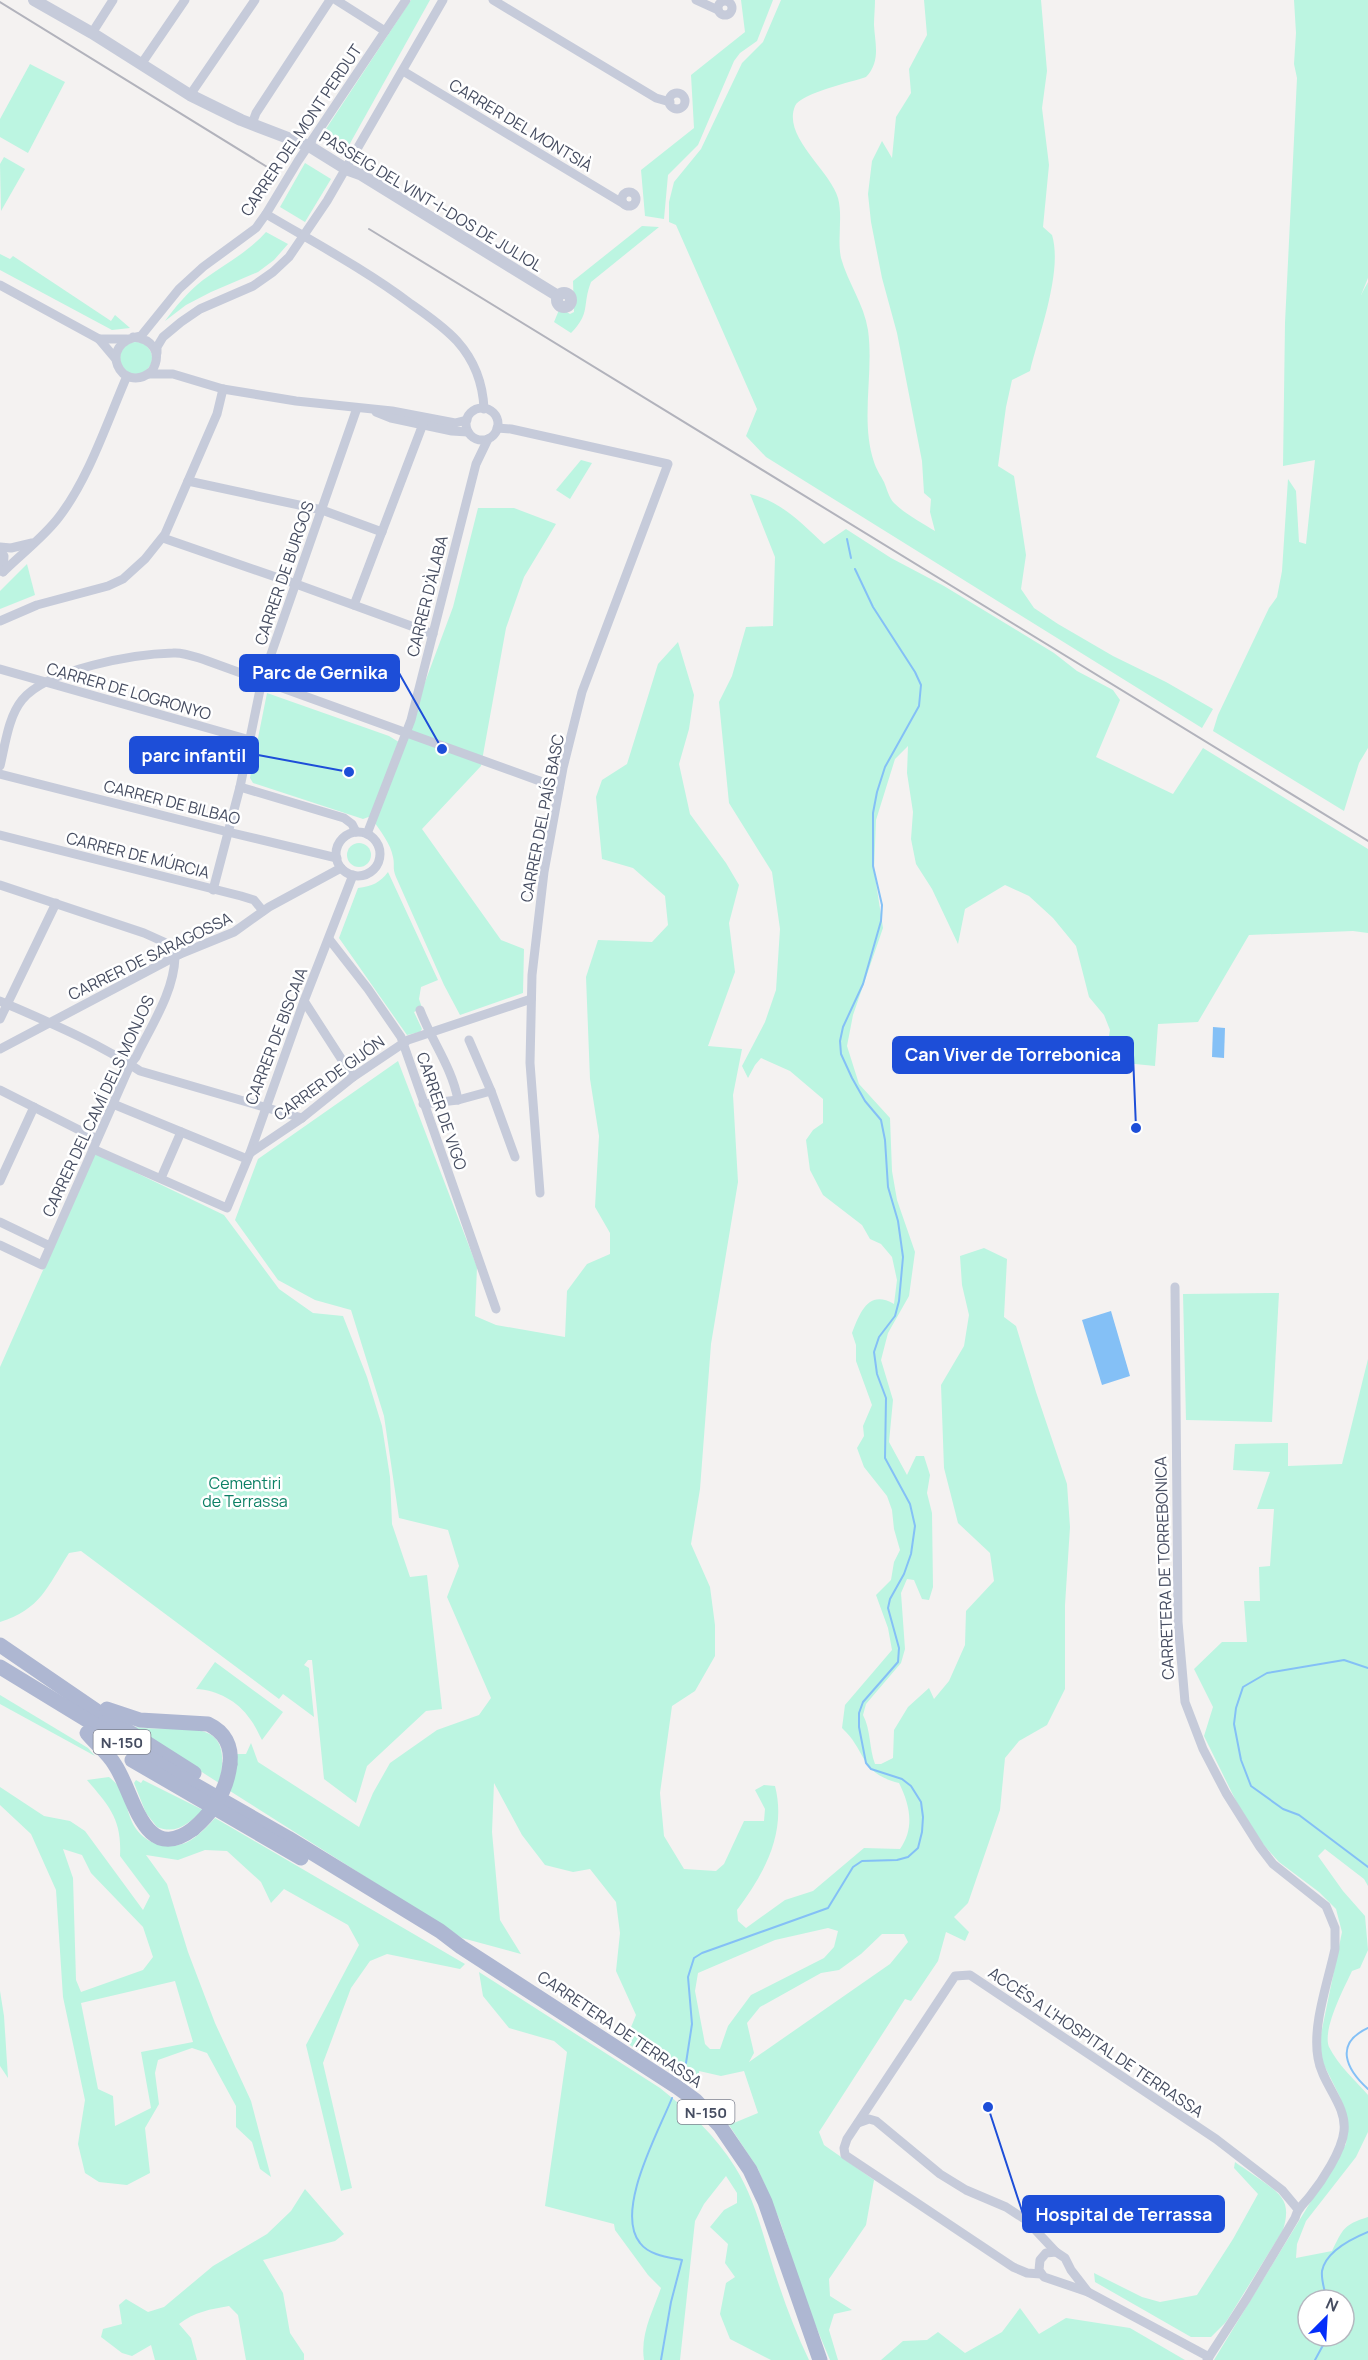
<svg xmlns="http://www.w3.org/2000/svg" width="1368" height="2360" font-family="Manrope,sans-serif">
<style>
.green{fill:#bcf5e1;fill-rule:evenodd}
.water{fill:#84c0f6}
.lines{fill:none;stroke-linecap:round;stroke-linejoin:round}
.stream{stroke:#84c0f6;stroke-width:2}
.minor{stroke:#c6cbda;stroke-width:9}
.tertiary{stroke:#c6cbda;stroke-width:12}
.primary{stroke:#aeb7d2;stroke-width:15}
.rail{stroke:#b2b3bc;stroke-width:2}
.primary-bridge{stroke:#aeb7d2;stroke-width:15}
.labels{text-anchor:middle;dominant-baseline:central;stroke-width:5;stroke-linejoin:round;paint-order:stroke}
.shield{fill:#fff;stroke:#7e8290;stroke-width:1.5}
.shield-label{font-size:15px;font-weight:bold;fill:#464d61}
.street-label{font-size:16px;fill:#464d61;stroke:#fff}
.park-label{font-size:16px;fill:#0d8166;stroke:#fff}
.leader{fill:none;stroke:#1d4ed8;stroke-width:2}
.callout-dot{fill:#1d4ed8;stroke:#fff;stroke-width:2}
.callout{fill:#1d4ed8;stroke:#1d4ed8;stroke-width:2}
.callout-label{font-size:18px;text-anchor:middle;font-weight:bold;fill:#fff}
</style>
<rect width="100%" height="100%" fill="#f4f2f1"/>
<g class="green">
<polygon points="411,0 430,0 348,147 324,132"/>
<polygon points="741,0 773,0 757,41 740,53 734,61 698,145 668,175 664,219 645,216 641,170 694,128 691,75 745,32"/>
<path d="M781,0H875C875,8 874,17 874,25C875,44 881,61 866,77C852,82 801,93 795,106C782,137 831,171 838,198C843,217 837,239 841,258C848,283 864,304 868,330C874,374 860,420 874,462C876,469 881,476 884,482C887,489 889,498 894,503C905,514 922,523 935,531L930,512L931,499L924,493L922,461L897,333L882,278L871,222L868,194L872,161L882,141L892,158L896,117L911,93L909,69L927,35L924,0H1041L1047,71L1042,108L1049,165L1043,227L1052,235C1063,271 1039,334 1030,371L1012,380L1006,407L998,466L1014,476L1026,555L1021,589L1034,608L1058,624L1113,656L1166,682L1213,709L1202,728L766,457L746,436L757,409L676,225L669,222V202L674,182L701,149L742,63L763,42Z"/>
<polygon points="1294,0 1368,0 1368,278 1361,295 1368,282 1368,748 1359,763 1344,811 1213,731 1218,715 1269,608 1277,597 1282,571 1288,479 1296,491 1299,542 1306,544 1315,460 1283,466 1285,323 1297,78 1294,64 1296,33"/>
<polygon points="30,64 65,82 28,153 0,137 0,119"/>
<polygon points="4,157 25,169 1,211 0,164"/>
<polygon points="305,163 331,179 305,222 280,207"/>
<path d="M642,226L659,227L591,282C582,305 591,313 571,333L554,322L559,310L562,309L570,314L574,312L573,281Z"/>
<path d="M266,232L288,244L274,260L258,272L211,292L186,305L165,321C176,306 188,292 203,280C225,264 247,253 266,232Z"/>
<polygon points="0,254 10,259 13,256 111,321 115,315 130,328 112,330 0,270"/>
<circle cx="136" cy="358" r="16"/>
<polygon points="581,460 592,463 570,499 556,490"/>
<path d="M750,494C782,502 800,522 824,544L846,529L891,558L944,586L1054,653L1077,671L1113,690L1120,700L1096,757L1173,794L1203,748L1368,849V933L1353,931L1249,935L1198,1022L1158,1024L1155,1066L1105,1061L1110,1030L1104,1015L1089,997L1076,946L1053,918L1029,896L1005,885L965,909L958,944L932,889L916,864L911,839L913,812L907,773L908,746L895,759L876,820L874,870L883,928L853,1015L847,1046L859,1084L890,1118L892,1171L897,1200L915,1252L909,1296L888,1333L881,1360L893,1400L889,1442L907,1475L916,1456H924L930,1475L927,1493L932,1513L933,1587L929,1600L922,1599L914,1580L907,1579L901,1593L905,1649L901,1663L866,1704L863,1715C871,1730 869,1748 875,1764H881L893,1758L894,1730L908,1707L929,1688L934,1699L949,1681L965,1645L966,1611L994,1581L990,1553L958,1523L944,1468L941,1385L964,1346L969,1315L962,1285L960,1256L984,1248L1007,1259L1004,1317L1016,1326L1036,1392L1067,1484L1070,1527L1065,1605V1689L1047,1725L1019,1741L1005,1758L1000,1810L968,1903L954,1917L969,1932L965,1941L946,1932L938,1961L911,2001L905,1999L819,2132L824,2145L874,2180L866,2225L829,2279L830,2296L852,2310L834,2314L829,2330L838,2360H830L807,2305L780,2221L758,2169L729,2125L758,2113L744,2071L721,2076L699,2071V2088L625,2042L636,2015L616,1971L620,1933L616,1902L590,1869L573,1872L545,1865L522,1835L494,1783L492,1832L500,1920L521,1954L462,1938L230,1791L237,1754H246L251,1743L258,1762L359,1827L373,1793L390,1763L437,1730L479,1715L491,1698L447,1597L459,1566L448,1530L399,1518L384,1416L351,1310L315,1300L278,1280L235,1220L258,1159L398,1061L477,1267L475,1316L496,1325L565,1337L567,1291L587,1264L610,1254V1233L595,1207L599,1136L590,1079L586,977L598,940L652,942L668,925L665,896L633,868L602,859L596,797L602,780L627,764L658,664L678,642L694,695L689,729L679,764L690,814L726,863L739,885L729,923L735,972L708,1046L742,1049L733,1095L738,1182L711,1344L700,1489L691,1544L710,1587L715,1625V1656L695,1691L672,1706L660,1793L664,1836L684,1869L716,1871L724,1864L744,1821H764L765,1809L755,1790L764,1785L775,1786C787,1833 764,1874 737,1910L738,1921L746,1928L785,1900L813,1891L864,1848L900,1849C915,1828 910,1805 899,1783C859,1773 867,1751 842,1728L845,1705L892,1650L888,1628L876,1595L891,1580L894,1562L900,1550L894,1529L892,1510L887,1496L864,1467L857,1448L864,1436L863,1426L872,1405L856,1361V1345L852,1333C860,1313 868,1289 894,1304L897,1280L892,1257L881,1244L870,1239L862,1225L823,1195L810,1170L806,1140L813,1130L823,1123V1099L790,1071L761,1058L755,1065L748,1078L742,1066L765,1022L776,990L780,929L772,872L729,803L719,702L732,676L746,627L773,626L775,557ZM828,1928L838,1931L834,1947L824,1958L751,1995L728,2026L720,2049H710L705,2044L695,1991L698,1973L775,1940ZM882,1934H904L908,1942L890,1964L749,2062L754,2053L747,2023L760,2007L821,1973L839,1970L861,1954Z"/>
<path d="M478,508H514L556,524L524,577L506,628L481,766L422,829L501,940L524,949L523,993L460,1015L444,985L396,877C392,867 395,866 393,857C391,844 380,831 373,820L374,815L363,819L253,783L250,778L267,693L389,736L402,744L453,607Z"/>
<polygon points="27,564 35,595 0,609 0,591"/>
<circle cx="359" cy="855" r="12"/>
<path d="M388,872L438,980L421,987L419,999L422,1008L414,1012L422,1029L420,1032L407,1035L339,938L358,888C372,886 380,883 388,872Z"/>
<path d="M95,1153L224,1215L279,1289L313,1313L343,1316L367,1377L382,1426L390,1477L392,1524L410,1577L427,1575L442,1709L426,1711L367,1766L356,1803L324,1779L312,1660H308L304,1665L309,1668L314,1717L283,1694L279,1699L81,1551L69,1553C47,1587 41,1609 0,1622V1367Z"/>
<polygon points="1279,1293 1272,1422 1186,1420 1183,1294"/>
<path d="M1368,1359V1886L1364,1879L1325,1849L1318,1856L1343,1891L1365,1916L1368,1950L1360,1968L1352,1971C1344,1988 1322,2030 1329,2047C1338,2065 1355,2080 1368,2095V2132L1356,2157L1306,2221L1297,2244L1296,2258L1332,2251C1343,2229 1343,2225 1368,2217V2360H1214L1346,2144L1348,2121L1340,2097L1322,2061L1320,2039L1342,1932L1336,1909L1319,1892L1279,1862L1262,1843L1237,1803L1204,1736L1213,1707L1194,1669L1222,1642H1247L1244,1601H1260L1259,1567L1270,1566L1274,1509H1257L1270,1472L1233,1470L1235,1444L1288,1443V1466L1342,1464ZM1308,2300H1344V2336H1308Z"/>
<path d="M215,1662L283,1712L262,1740C258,1733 255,1725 250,1719C238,1701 217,1690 196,1689Z"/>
<polygon points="0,1695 88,1748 95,1756 0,1704"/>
<path d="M130,1726C175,1736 237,1708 219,1783Z"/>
<path d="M109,1777C126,1790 124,1803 132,1822C142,1844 170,1853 191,1840C200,1834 208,1826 215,1818L465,1964L460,1969L387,1954L370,1961L351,1988L323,2063L352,2188L341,2191L306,2045L359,1945L348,1925L284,1889L271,1903L261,1882L227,1851L205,1850L178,1860L146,1855L167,1884L188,1952L215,2023L251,2101L271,2177L260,2169L252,2142L236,2127V2106L207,2053L192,2048L158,2060L155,2073L159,2104L145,2128L150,2173L127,2185L99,2182L85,2173L78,2144L85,2100L63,1997L56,1890L31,1834L0,1805V1787L44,1816L70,1821L85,1831L143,1910L150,1896L120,1856C122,1819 109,1806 87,1780ZM63,1849L82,1855L91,1873L143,1927L153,1957L143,1970L81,1992L76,1980L73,1878ZM175,1981L193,2042L141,2052L151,2108L115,2126L113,2096L98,2089L81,2003Z"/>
<path d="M136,1780L141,1783L143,1780L203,1810C189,1823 177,1835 157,1827L146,1813L134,1783Z"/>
<path d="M479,1972L660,2088C689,2111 715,2135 735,2167C755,2199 763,2235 774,2270C784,2301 795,2331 809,2360H771L730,2339L720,2314L726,2283L735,2277L725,2263L728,2244L710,2227L724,2210L737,2203V2193L726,2176L704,2204L695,2221L680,2360H644C640,2334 653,2311 661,2288L648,2275L615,2230L614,2224L545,2206L567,2052L554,2041L509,2028L483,1996Z"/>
<polygon points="0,1991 4,2016 8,2078 0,2066"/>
<path d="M1235,2162C1247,2171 1274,2187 1281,2197C1289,2207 1286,2220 1283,2230L1226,2322L1211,2337H1191L1095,2282L1094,2273L1142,2297L1160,2302L1197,2295L1233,2239L1258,2194L1234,2168Z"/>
<path d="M305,2189L344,2234L335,2241L263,2260L283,2293L290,2333L304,2354V2360H246L238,2315L229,2306C211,2309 194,2312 179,2324L191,2338L197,2360H155L151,2345L132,2356L122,2353L101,2337L103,2329L122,2324L119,2305L126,2299L148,2312L164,2307L213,2266L267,2234L291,2211Z"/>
<polygon points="1020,2308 1039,2334 1066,2318 1130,2328 1185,2360 881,2360 903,2341 927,2340 938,2332 965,2353 1002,2332"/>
</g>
<g class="water">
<polygon points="1213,1027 1225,1028 1224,1058 1212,1057"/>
<polygon points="1111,1311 1130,1376 1102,1385 1082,1320"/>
</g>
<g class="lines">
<g class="stream">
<polyline points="847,539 851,558"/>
<polyline points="1368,1668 1344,1660 1267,1673 1243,1687 1236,1708 1234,1724 1241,1760 1251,1786 1283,1809 1299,1815 1368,1867"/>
<path d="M1368,2028C1333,2044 1347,2070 1368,2089"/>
<polyline points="686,2063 692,2024 688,1977 694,1958 702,1953 828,1908 853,1867 862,1861 897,1860 908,1857 918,1848 922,1832 923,1817 921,1802 911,1786 902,1779 871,1769 866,1763 859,1727 859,1713 863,1702 898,1662 899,1648 888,1608 890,1599 904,1574 911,1554 915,1526 910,1504 885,1458 886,1398 877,1374 874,1352 879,1337 895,1316 899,1301 903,1257 898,1221 888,1187 885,1140 881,1120 865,1101 852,1078 841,1054 840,1041 843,1027 863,984 881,921 882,905 873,866 873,813 877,792 885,767 919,706 921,685 915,672 873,607 855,569"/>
<path d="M1327,2300C1325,2291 1321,2281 1322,2271C1326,2251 1351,2239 1368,2232"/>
<path d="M661,2360L671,2302L682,2260C667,2257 649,2255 640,2243C614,2211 659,2131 672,2098"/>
<polyline points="1315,2360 1328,2336"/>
</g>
<g class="minor">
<polyline points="336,0 385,31"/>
<polyline points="493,0 656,98 670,102"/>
<polyline points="696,0 718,10"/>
<circle cx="725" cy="8" r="7"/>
<polyline points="92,33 113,0"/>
<polyline points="142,63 185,0"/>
<polyline points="403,71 624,204"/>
<circle cx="677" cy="101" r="8"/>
<polyline points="190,95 255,0"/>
<polyline points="252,124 256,113 330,0"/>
<circle cx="629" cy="199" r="7"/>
<path d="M266,214C315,243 366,270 411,304C427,315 444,327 457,341C474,360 483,384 484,409"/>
<polyline points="0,285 99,339 115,358"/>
<path d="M133,337C152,339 163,352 152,371C121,397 95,342 141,336L179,289L203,267L256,228L266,214L298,161L406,0"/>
<polyline points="99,339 127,339"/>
<polyline points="157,353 157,347 163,337 181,322 200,309 253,286 273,272 289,257 327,201 443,0"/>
<polyline points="149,374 173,374 223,389 296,401 392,411 455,423 467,420"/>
<circle cx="482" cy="424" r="16"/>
<polyline points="376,412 391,418 452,431 468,432"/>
<polyline points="497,428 511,429 668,464 582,692 563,768 544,872 532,975 530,1063 540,1193"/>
<polyline points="188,481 322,510 382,532"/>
<polyline points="163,538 296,584 433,634"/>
<polyline points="0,547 11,548 32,543"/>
<polyline points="0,550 4,556 3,572"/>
<path d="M3,572C21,554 44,537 59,517C89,478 107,422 127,376"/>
<polyline points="354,605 423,424"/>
<polyline points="0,621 37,605 108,586 123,579 145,559 165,534 217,414 223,389"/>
<polyline points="0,669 250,740"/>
<path d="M0,766C5,746 8,717 22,700C47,669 135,654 173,653C184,652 195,657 205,660L559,788"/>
<polyline points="0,774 228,832 337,858"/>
<polyline points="240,787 344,818 352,824 356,832"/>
<circle cx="358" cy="854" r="22"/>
<polyline points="367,834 411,720 476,464 488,439"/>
<polyline points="0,835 241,896 254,900 263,911"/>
<polyline points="0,885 144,933 164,942 180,954"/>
<polyline points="213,890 240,787 262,680 357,408"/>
<polyline points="329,939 368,989 401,1037 496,1309"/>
<path d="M0,1001C48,1022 97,1042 140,1071L302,1118"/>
<polyline points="304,1001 353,1077"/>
<path d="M420,1010C431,1040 452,1067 458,1100"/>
<polyline points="0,1019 56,903"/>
<polyline points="469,1040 491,1091 515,1157"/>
<polyline points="0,1049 180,954 234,932 269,907 341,868"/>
<polyline points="0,1090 97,1139"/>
<polyline points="113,1104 247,1159"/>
<polyline points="423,1104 458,1100 491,1091"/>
<polyline points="93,1149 227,1208 250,1153 304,1001 353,875"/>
<polyline points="250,1153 302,1118 353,1077 408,1040 531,999"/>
<polyline points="161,1178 181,1132"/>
<polyline points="0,1181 34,1107"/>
<polyline points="0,1222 50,1246"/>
<path d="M0,1245L42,1265L131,1063L136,1057C151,1026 174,992 175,957"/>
<path d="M1175,1287L1178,1622L1185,1702L1203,1749L1226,1793L1260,1847L1273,1864L1326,1906L1335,1928V1949C1328,1982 1312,2025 1318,2058C1322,2084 1347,2105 1344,2131C1342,2151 1322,2181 1310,2196C1303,2205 1298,2207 1295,2218L1247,2298L1207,2360"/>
<polyline points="858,2123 869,2119 876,2121 940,2174 966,2190 1006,2207 1026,2220 1056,2252 1065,2258 1071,2270 1088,2292"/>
<polyline points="1056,2252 1046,2253 1040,2260 1039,2270 1044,2277 1088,2292 1209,2357"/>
<polyline points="1041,2274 1027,2273 1013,2267 845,2155 844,2148 847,2139 955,1976 970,1975 1216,2139 1282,2190 1297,2208"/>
</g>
<g class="tertiary">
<polyline points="34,0 92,33 190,95 241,120 309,146 346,169 360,174 558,296"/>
<circle cx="564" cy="300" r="7"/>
</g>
<g class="primary">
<polyline points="0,1645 98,1712 194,1773"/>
<polyline points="0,1667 169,1770 288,1838 440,1931 461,1947 677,2087 695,2100 720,2126 750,2170 765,2202 820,2360"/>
<path d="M107,1709L140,1720L208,1724C225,1732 232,1746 230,1764"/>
<path d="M87,1733C96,1744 108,1753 115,1765C134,1793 143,1866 193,1829"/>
<polyline points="132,1760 301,1858"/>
</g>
<g class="rail">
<polyline points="0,2 277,173"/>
<polyline points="369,229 1368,841"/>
</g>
<path class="primary-bridge" d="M193,1829C213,1812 227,1790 230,1764"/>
</g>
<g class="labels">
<g class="shield">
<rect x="93.5" y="1730" width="57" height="24" rx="4.5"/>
<rect x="677.5" y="2100" width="57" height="24" rx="4.5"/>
</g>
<g class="shield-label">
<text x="122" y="1742">N-150</text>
<text x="706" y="2112">N-150</text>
</g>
<g class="street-label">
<text transform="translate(521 125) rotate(31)">CARRER DEL MONTSIÀ</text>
<text transform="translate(301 130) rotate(-56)">CARRER DEL MONT PERDUT</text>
<text transform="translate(431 201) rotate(31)">PASSEIG DEL VINT-I-DOS DE JULIOL</text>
<text transform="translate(284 573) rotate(-71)">CARRER DE BURGOS</text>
<text transform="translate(427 596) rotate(-76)">CARRER D'ÀLABA</text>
<text transform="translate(129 691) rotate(16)">CARRER DE LOGRONYO</text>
<text transform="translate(172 802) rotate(14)">CARRER DE BILBAO</text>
<text transform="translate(542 818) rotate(-79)">CARRER DEL PAÍS BASC</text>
<text transform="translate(138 855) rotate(14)">CARRER DE MÚRCIA</text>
<text transform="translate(150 956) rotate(-26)">CARRER DE SARAGOSSA</text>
<text transform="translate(276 1036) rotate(-69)">CARRER DE BISCAIA</text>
<text transform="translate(329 1078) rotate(-36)">CARRER DE GIJÓN</text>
<text transform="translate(98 1106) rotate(-65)">CARRER DEL CAMÍ DELS MONJOS</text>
<text transform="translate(442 1111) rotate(71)">CARRER DE VIGO</text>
<text transform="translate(1164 1568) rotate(-92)">CARRETERA DE TORREBONICA</text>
<text transform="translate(620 2029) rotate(34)">CARRETERA DE TERRASSA</text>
<text transform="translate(1096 2042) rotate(34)">ACCÉS A L'HOSPITAL DE TERRASSA</text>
</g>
<g class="park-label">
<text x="245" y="1483">Cementiri<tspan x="245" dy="18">de Terrassa</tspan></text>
</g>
</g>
<path class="leader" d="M442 749L399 673M349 772L258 755M1136 1128L1133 1055M988 2107L1023 2214"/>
<g class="callout-dot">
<circle cx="442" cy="749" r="6"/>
<circle cx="349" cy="772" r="6"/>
<circle cx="1136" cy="1128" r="6"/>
<circle cx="988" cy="2107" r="6"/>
</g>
<g class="callout">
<rect x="240" y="655" width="159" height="36" rx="6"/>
<rect x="130" y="737" width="128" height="36" rx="6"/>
<rect x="893" y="1037" width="240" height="36" rx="6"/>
<rect x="1023" y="2196" width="201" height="36" rx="6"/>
</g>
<g class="callout-label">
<text x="320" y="679">Parc de Gernika</text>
<text x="194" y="762">parc infantil</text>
<text x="1013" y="1061">Can Viver de Torrebonica</text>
<text x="1124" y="2221">Hospital de Terrassa</text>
</g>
<g transform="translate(1326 2318) rotate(24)"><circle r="28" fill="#ffffff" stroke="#b5b8c0" stroke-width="1.5"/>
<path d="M0-4.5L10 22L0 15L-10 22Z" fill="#042efa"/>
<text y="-9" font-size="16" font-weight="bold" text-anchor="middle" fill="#464d61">N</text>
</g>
</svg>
